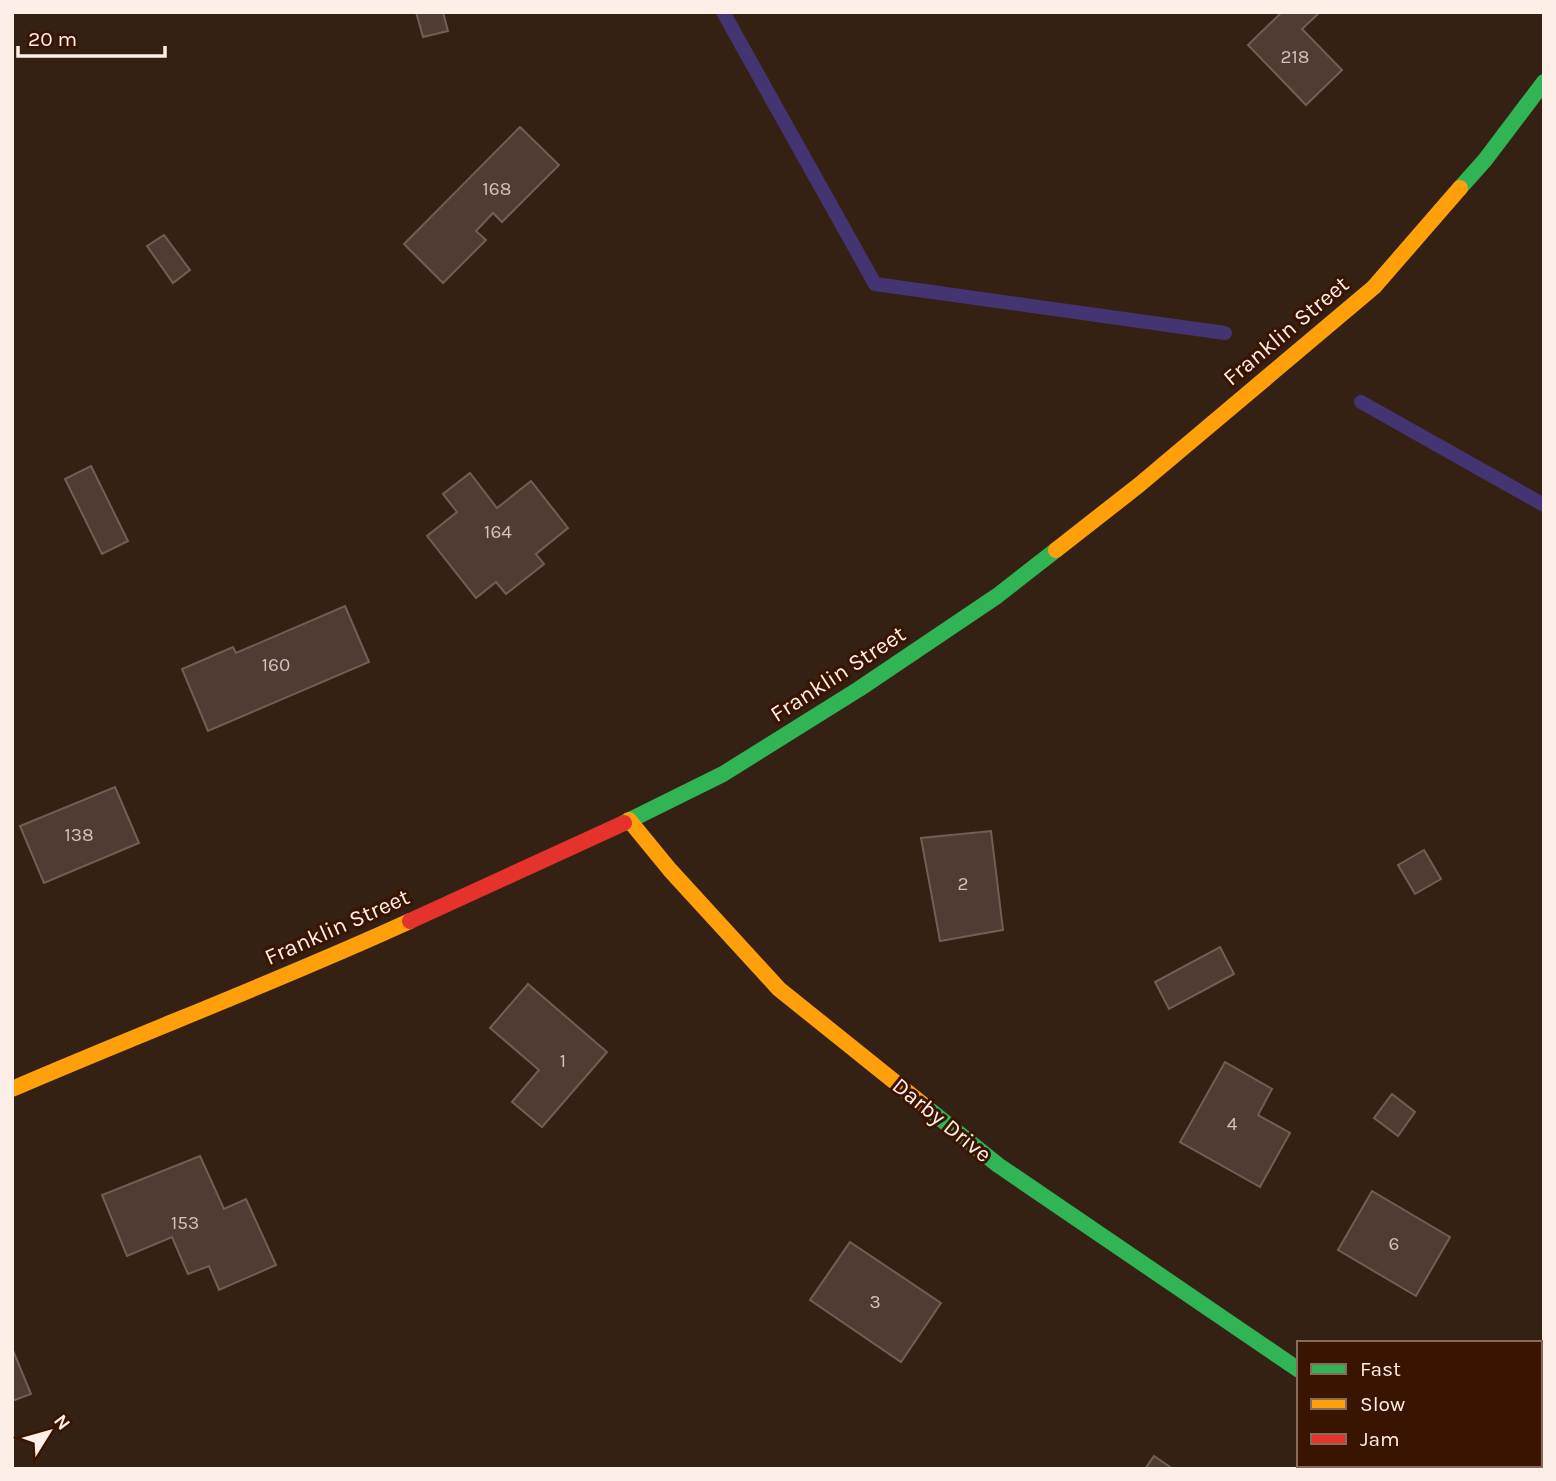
<svg xmlns="http://www.w3.org/2000/svg" width="1556" height="1481" font-family="Karla,sans-serif">
<style>
.lines{fill:none;stroke-linecap:round;stroke-linejoin:round}
.stream{stroke:#443572;stroke-width:14}
.building{fill:#513c34;stroke:#735e55;stroke-width:2}
.street{stroke:#545b5d;stroke-width:38}
.fast{stroke:#30b455;stroke-width:16}
.slow{stroke:#ff9f0a;stroke-width:16}
.jam{stroke:#e5322d;stroke-width:16}
.labels{text-anchor:middle;dominant-baseline:central;stroke-width:6;stroke-linejoin:round;paint-order:stroke}
.number-label{font-size:19px;fill:#d2c2bb}
.street-label{font-size:23px;fill:#fdefe8;stroke:#391400}
</style>
<rect width="100%" height="100%" fill="#352113"/>
<g class="lines">
<g class="stream">
<polyline points="723,12 875,284 1225,333"/>
<polyline points="1361,402 1544,505"/>
</g>
</g>
<g class="building">
<polygon points="416,12 443,12 448,31 423,37"/>
<polygon points="1282,12 1320,12 1302,29 1342,70 1306,105 1248,45"/>
<polygon points="520,127 559,165 502,222 493,213 476,231 486,240 443,283 404,244"/>
<polygon points="164,235 190,270 173,283 147,246"/>
<polygon points="91,466 128,541 102,554 65,479"/>
<polygon points="470,473 497,508 531,481 568,528 536,554 544,564 506,594 496,582 476,598 427,536 457,512 443,494"/>
<polygon points="345,606 369,662 208,731 182,669 233,647 236,653"/>
<polygon points="115,787 139,843 44,883 20,826"/>
<polygon points="991,831 1003,930 940,941 921,838"/>
<polygon points="1424,850 1441,879 1415,894 1398,865"/>
<polygon points="1220,947 1234,974 1169,1009 1155,982"/>
<polygon points="528,984 607,1052 542,1127 512,1102 539,1070 490,1028"/>
<polygon points="1225,1062 1272,1089 1258,1115 1290,1133 1260,1187 1180,1142"/>
<polygon points="1392,1094 1415,1112 1398,1136 1374,1118"/>
<polygon points="200,1156 224,1209 246,1199 276,1265 219,1290 209,1266 188,1274 172,1237 127,1256 102,1195"/>
<polygon points="1372,1191 1450,1237 1416,1296 1338,1250"/>
<polygon points="850,1242 941,1303 901,1362 810,1300"/>
<polygon points="12,1348 31,1394 12,1401"/>
<polygon points="1154,1456 1173,1469 1145,1469"/>
</g>
<g class="lines">
<polyline class="street" points="1437,1465 1442,1469"/>
<g class="fast">
<polyline points="1460,188 1485,160 1544,82"/>
<polyline points="624,823 723,774 859,689 997,596 1056,550"/>
<polyline points="921,1103 998,1165 1299,1370"/>
</g>
<g class="slow">
<polyline points="1056,550 1139,485 1374,287 1460,188"/>
<polyline points="629,820 670,870 779,989 921,1103"/>
<path d="M12,1089C144,1032 279,981 410,921"/>
</g>
<polyline class="jam" points="410,921 624,823"/>
</g>
<g class="labels">
<g class="number-label">
<text x="1295" y="57">218</text>
<text x="497" y="189">168</text>
<text x="498" y="532">164</text>
<text x="276" y="665">160</text>
<text x="79" y="835">138</text>
<text x="963" y="884">2</text>
<text x="563" y="1061">1</text>
<text x="1232" y="1124">4</text>
<text x="185" y="1223">153</text>
<text x="1394" y="1244">6</text>
<text x="875" y="1302">3</text>
</g>
<g class="street-label">
<text transform="translate(1286 331) rotate(-40)">Franklin Street</text>
<text transform="translate(838 674) rotate(-33)">Franklin Street</text>
<text transform="translate(337 927) rotate(-24)">Franklin Street</text>
<text transform="translate(942 1120) rotate(39)">Darby Drive</text>
</g>
</g>
<rect width="1556" height="1481" fill="none" stroke="#fdefe8" stroke-width="28"/>
<rect x="1297" y="1341" width="245" height="126" fill="#391400" stroke="#876c5d" stroke-width="2"/>
<rect x="1311" y="1364" width="35" height="10" fill="#30b455" stroke="#876c5d" stroke-width="2"/>
<text x="1360" y="1376" font-size="21" fill="#fdefe8">Fast</text>
<rect x="1311" y="1399" width="35" height="10" fill="#ff9f0a" stroke="#876c5d" stroke-width="2"/>
<text x="1360" y="1411" font-size="21" fill="#fdefe8">Slow</text>
<rect x="1311" y="1434" width="35" height="10" fill="#e5322d" stroke="#876c5d" stroke-width="2"/>
<text x="1360" y="1446" font-size="21" fill="#fdefe8">Jam</text>
<g transform="translate(49 1432) rotate(53)" stroke="#391400" stroke-width="5" paint-order="stroke">
<path d="M0-5L12 26L0 18L-12 26Z" fill="#fdefe8"/>
<text y="-10" font-size="19" font-weight="bold" text-anchor="middle" fill="#fdefe8">N</text>
</g>
<path d="M18 46v10h147v-10" fill="none" stroke="#fdefe8" stroke-width="3.5"/>
<text x="28" y="46" font-size="21" fill="#fdefe8" stroke="#391400" stroke-width="5" paint-order="stroke">20 m</text>
</svg>
